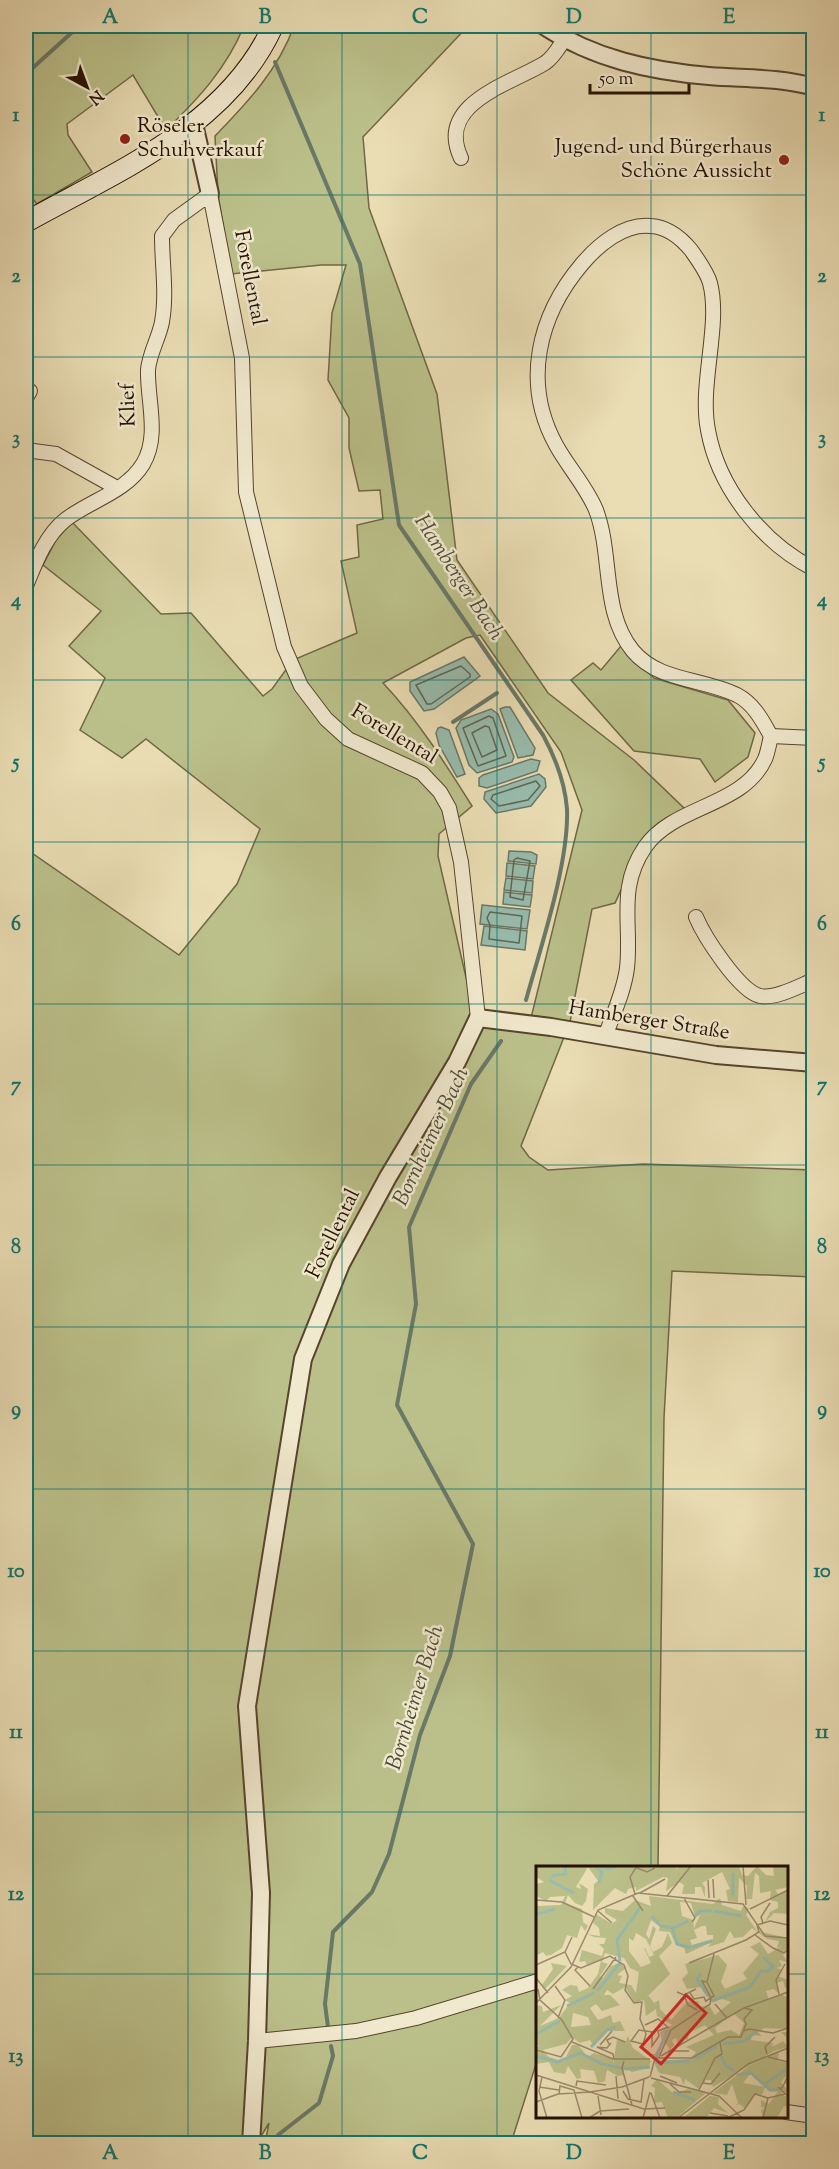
<svg xmlns="http://www.w3.org/2000/svg" width="839" height="2169" font-family="'Sorts Mill Goudy',serif">
<style>
.green{fill:#bbc08a;stroke:#706845;stroke-width:1.5;fill-rule:evenodd}
.water{fill:#98bcad;stroke:#6a7868;stroke-width:1.5}
.lines{fill:none;stroke-linecap:round;stroke-linejoin:round}
.shore{stroke:#5e6656;stroke-width:1.5}
.stream{stroke:#6a7868;stroke-width:4}
.minor-casing{stroke:#56442d;stroke-width:16}
.tertiary-casing{stroke:#56442d;stroke-width:20}
.secondary-casing{stroke:#241100;stroke-width:22}
.minor{stroke:#f1e9ce;stroke-width:14}
.tertiary{stroke:#f1e9ce;stroke-width:16}
.secondary{stroke:#f1e9ce;stroke-width:20}
.grid{fill:none;stroke:#0f766e;stroke-width:1.5;stroke-opacity:0.55}
.poi-dot{fill:#8f2418;stroke:#f1e9ce;stroke-width:2}
.labels{text-anchor:middle;dominant-baseline:central;stroke-width:5;stroke-linejoin:round;paint-order:stroke}
.poi-label{font-size:21px;fill:#241100;stroke:#f1e9ce;text-anchor:start}
.street-label{font-size:21px;fill:#241100;stroke:#f1e9ce}
.water-label{font-size:22px;font-style:italic;fill:#4d4d3d;stroke:#f1e9ce}
.inset-river{fill:none;stroke:#98bcad;stroke-width:3}
.inset-road{fill:none;stroke:#9b8b6c;stroke-width:1.5}
.view{fill:#d62828;fill-opacity:0.15;stroke:#d62828;stroke-width:3}
.inset-edge{fill:none;stroke:#241100;stroke-width:3}
.neatline{fill:none;stroke:#0f766e;stroke-width:2}
.grid-label{font-size:20px;text-anchor:middle;font-weight:bold;fill:#0f766e}
</style>
<rect width="100%" height="100%" fill="#eaddb4"/>
<filter id="stains"><feTurbulence type="fractalNoise" baseFrequency=".00333" numOctaves="4"/><feColorMatrix values="0 0 0 0 .2 0 0 0 0 .09 0 0 0 0 .02 0 0 0 .5 -.17"/></filter>
<radialGradient id="worn" r=".72"><stop offset=".6" stop-color="#630" stop-opacity="0"/><stop offset="1" stop-color="#630" stop-opacity=".3"/></radialGradient>
<g class="green">
<path d="M26,26H244C226,69 199,98 166,130L133,75L67,124L68,135L92,172L37,204L26,191Z"/>
<path d="M294,26H468L363,137L369,208L437,394L457,560L548,693L634,760L685,809L645,838L615,903L592,909L570,1022L521,1146L529,1157L548,1170L643,1164L814,1170L813,1277L672,1271L664,1418L658,1867L538,1868L537,2061L511,2143H265L269,2123L257,2143H26V849L179,955L237,884L260,829L146,739L122,758L80,730L105,678L69,646L101,611L43,565L56,540L72,522L161,614L191,613L263,696L272,689L293,660L357,633L341,561L359,557L357,525L383,519L380,490L359,491L349,448V418L328,380L332,313L346,265H321L231,274L218,194L215,136C248,102 278,70 294,26ZM480,635L561,752L582,810L531,1018L474,1012L438,856L439,834L472,806C445,763 418,720 383,683L466,638Z"/>
<polygon points="621,646 654,678 728,700 755,733 748,757 715,782 700,759 634,751 571,680 593,663 601,670"/>
</g>
<g class="water">
<polygon points="464,657 480,676 434,709 424,711 410,691 410,682"/>
<polygon points="505,707 510,707 535,748 533,755 518,758 500,709"/>
<polygon points="491,709 498,714 514,757 512,762 477,773 469,765 456,728 461,720"/>
<polygon points="441,727 449,730 465,774 457,777 439,745 436,733 438,728"/>
<polygon points="531,759 540,761 537,771 487,788 479,786 479,778 483,775"/>
<polygon points="539,774 545,779 546,787 531,806 496,813 484,799 485,792"/>
<polygon points="509,851 531,852 537,855 536,864 508,861"/>
<polygon points="507,863 535,866 533,879 506,876"/>
<polygon points="506,878 533,881 532,893 504,890"/>
<polygon points="504,892 532,895 530,907 503,904"/>
<polygon points="482,905 530,910 527,929 480,924"/>
<polygon points="484,926 527,931 525,950 481,945"/>
</g>
<g class="lines">
<g class="shore">
<polygon points="461,666 470,674 470,677 431,704 427,704 416,685"/>
<polygon points="489,716 493,718 506,756 478,766 463,728"/>
<polygon points="485,726 489,727 497,750 482,757 472,733"/>
<polygon points="536,781 540,786 528,800 499,806 491,799 493,795"/>
<polygon points="517,858 530,861 523,900 510,897 514,860"/>
<polygon points="490,912 522,916 519,943 489,939 490,925 487,918"/>
</g>
<g class="stream">
<path d="M275,62L360,264L399,525L543,735C555,757 565,783 567,809C569,863 541,946 526,1000"/>
<polyline points="26,74 79,26"/>
<polyline points="453,722 497,693"/>
<polyline points="328,2027 325,2004 333,1932 372,1892 389,1854 420,1735 450,1656 473,1544 397,1405 416,1304 409,1227 471,1084 501,1041"/>
<polyline points="281,2144 278,2135 319,2103 333,2056 331,2046"/>
</g>
<g class="minor-casing">
<g id="minor">
<path d="M461,158C435,103 511,84 545,63C554,57 559,47 565,38"/>
<polyline points="26,398 30,391"/>
<polyline points="26,450 56,454 117,488"/>
<path d="M26,586C35,564 45,536 65,520C89,501 126,492 143,464C160,436 147,400 148,370C149,354 159,338 162,322C167,293 162,265 162,236L174,220L210,194L242,358L246,492L284,647L301,686L326,719L348,739L422,773L440,792L449,808L461,862L478,1018"/>
<polyline points="771,736 814,738"/>
<polyline points="813,874 814,874"/>
<path d="M696,917C704,936 739,991 760,996C776,999 799,986 814,980"/>
<path d="M605,1037C613,1014 624,992 627,968C632,924 617,888 645,847C674,805 743,807 765,759C768,752 769,744 771,736C762,720 754,704 737,695C703,678 659,682 633,651C601,612 613,555 596,510C586,486 568,467 556,445C522,383 538,316 582,264C598,245 624,223 651,226C667,227 681,238 691,250C698,260 707,272 710,283C721,325 699,384 708,430C718,487 762,543 814,569"/>
<polyline points="257,2041 356,2031 416,2018 538,1981"/>
<polyline points="786,2112 814,2116"/>
</g>
</g>
<g class="tertiary-casing">
<g id="tertiary">
<path d="M544,26C594,59 650,71 709,76C744,79 779,77 814,87"/>
<polyline points="194,124 210,194"/>
<polyline points="251,2144 257,2041 261,1893 247,1706 303,1359 341,1264 388,1177 457,1062 478,1018 551,1027 716,1055 814,1063"/>
</g>
</g>
<g class="secondary-casing">
<path id="secondary" d="M26,222C117,171 227,127 273,26"/>
</g>
<use href="#minor" class="minor"/>
<use href="#tertiary" class="tertiary"/>
<use href="#secondary" class="secondary"/>
</g>
<path class="grid" d="M188,26V2144M342,26V2144M497,26V2144M651,26V1868M26,195H814M26,357H814M26,518H814M26,680H814M26,842H814M26,1004H814M26,1165H814M26,1327H814M26,1489H814M26,1651H814M26,1812H814M26,1974H538M786,1974H814M651,2116V2144"/>
<g class="poi-dot">
<circle cx="125" cy="139" r="6"/>
<circle cx="784" cy="160" r="6"/>
</g>
<g class="labels">
<g class="poi-label">
<text x="137" y="127">Röseler<tspan x="137" dy="24">Schuhverkauf</tspan></text>
<text x="772" y="148" text-anchor="end">Jugend- und Bürgerhaus<tspan x="772" dy="24">Schöne Aussicht</tspan></text>
</g>
<g class="street-label">
<text transform="translate(249 278) rotate(79)">Forellental</text>
<text transform="translate(129 405) rotate(-92)">Klief</text>
<text transform="translate(394 735) rotate(31)">Forellental</text>
<text transform="translate(649 1021) rotate(9)">Hamberger Straße</text>
<text transform="translate(334 1234) rotate(-64)">Forellental</text>
</g>
<g class="water-label">
<text transform="translate(458 578) rotate(57)">Hamberger Bach</text>
<text transform="translate(432 1137) rotate(-65)">Bornheimer Bach</text>
<text transform="translate(416 1698) rotate(-73)">Bornheimer Bach</text>
</g>
</g>
<g transform="translate(536 1866)">
<rect width="252" height="252" fill="#eaddb4"/>
<path d="M0,0H25L24,4L26,0H139L141,4L142,0H203L206,9L212,10L221,0L230,9L238,10L237,0H252V21L239,24L243,29L252,23V48L238,47L229,56L234,46L242,42V36L234,34L235,25L224,27L223,10L219,7L216,33H210L211,20L203,12L202,36L192,35L190,24L194,23L186,6L166,17L169,21V31L165,21H159V28H146L148,19L143,16L130,25L132,12L127,11L100,25V21L92,23L90,28L79,22L57,44L58,18L62,15L52,1L40,21L45,23L43,17L52,23L50,35L46,40L39,37L32,29L29,37L46,43L47,56L52,60L49,65L45,59L41,72L31,69L26,82L15,89L10,90L7,86L0,90V40L25,39L29,30L14,31L10,35L0,30V18L8,16L0,11ZM113,30L177,38L184,32L186,39L205,45L208,39L213,43L210,49L221,65L252,72V82L247,89L252,96L243,94L246,100L241,102L246,104L242,110L252,114V121L249,122L247,115L240,117L242,127L238,123L230,125L233,134L245,128L252,132V163L228,162L222,166L226,170L216,169L215,174L237,177L236,181L247,175L251,179L250,171L245,166H252V181L238,185L177,221L175,214H170L163,223L149,213L148,219L144,211L123,207L117,195L154,193L160,186L150,181L178,169L169,159L153,167L152,174L148,173L143,181L140,172L136,174L138,179L134,184L129,176L122,185L125,187L116,193L113,188H119L126,175L124,166L136,159L121,150L120,143L110,150L108,134L99,137L89,121L77,128L71,124L68,129H74L84,139L66,145L60,138L54,142L62,154L75,149L77,157L84,155L89,165H71L57,179L54,174L44,177L36,171L30,178L7,184L13,191L22,194L30,191L36,179H42L52,191L58,187L77,193V198L81,174L90,175L92,170L97,182L115,195L112,202L96,206L87,201L88,209L82,210L71,204L69,215L62,217L58,205L44,203L45,212L41,213L32,200L29,208L18,206L13,196L0,198V181L3,180L0,178V139L6,140L7,146L25,139L4,160L23,152L34,137L29,134L36,130L26,124L34,119L41,120L43,126L52,122L62,108L65,94L51,99L49,95L43,96L46,84L66,90L68,83L63,78H68L70,72L58,71L51,68L64,70L63,62L56,56L60,48L76,58L81,54L69,47V42L87,45L99,34L115,40ZM144,36L155,37L159,51L164,49L158,62L157,54L146,50ZM115,54L124,61L123,65L134,66L140,79L148,82L150,88L176,76L172,81L188,76L194,65L198,72L207,71L216,62L231,73L243,75L241,82L246,80L232,88L224,76L214,81L223,88L207,107L211,113L189,123L185,116L191,99L182,89L149,98L152,107L146,113L151,123L165,121L175,136L183,132L195,136L179,149L173,139L164,141L162,135L151,136L135,154L124,143L123,134L118,137L113,130L110,132L134,108L123,90L136,77L132,67L126,81L117,86L114,80L120,63L117,60L113,73L110,68ZM166,60H170L171,69H177V73L156,79L154,74L161,72L158,64ZM100,67L110,73L118,89L113,91L109,82H108L115,97L105,101L93,85V72L97,75ZM69,87L88,92L94,102L103,106L100,127L95,119L83,117L86,110L81,109L90,102L83,97L75,100L67,112L64,110L72,98L66,96ZM37,147L52,151L55,159L35,161ZM197,147L208,157L203,169L195,164L181,167L179,162ZM15,97L31,100L9,123L6,119L17,103ZM252,184L243,187L242,195L252,197V219L249,217L250,210L245,216L252,225L244,228L252,231V241L248,240L241,252H227L225,244L229,242L225,241V234L233,238L243,224L235,225L215,207L207,217L229,221L226,229L219,228L209,242L203,238L199,240L202,237L196,218L191,229L177,227L213,200L232,190ZM121,213L138,228L152,223L170,227L140,252H132L126,236L118,237L119,222L115,220ZM174,230L183,231L182,238L192,247L178,242L170,252H147Z" fill="#bbc08a" fill-rule="evenodd"/>
<path class="inset-river" d="M59,0L66,6L63,17M64,0L74,3L81,0M197,7V30M15,10L30,8L29,0M13,14L38,27M178,45L205,50M1,48L19,43M116,50L125,60L138,62L152,55M159,50L165,45H176M94,57L104,41M136,61L141,78L155,82M156,81L176,75M227,91L236,100L233,105M84,95L81,74L93,57M165,107L161,113L172,130M61,125L84,97M176,135L214,121L225,105H233L238,99M31,140L58,127M0,168L24,155M187,178L208,175L220,166M55,181L71,164L80,161M0,190L22,196L44,187L66,198L91,203L114,201M185,190L190,200L199,205M120,191L132,164M159,193L181,180M120,197L154,195M201,209L215,207L234,224H243M229,218L252,202M137,226L159,234"/>
<path class="inset-road" d="M207,0L210,39M101,2L111,6L119,2M177,13L178,32M172,14L173,32M104,27L129,13M99,28L94,11L101,0M97,30L107,45M131,30L155,0M148,32L159,52L156,56M0,34L26,36L58,51M214,43L252,24M62,45L76,57M227,57L225,51L234,37M219,69L237,82L248,87L252,84M29,86L35,98L45,102L74,90L88,99L92,110L89,124L98,137L106,136L104,153L110,168L107,178M153,97L210,74L223,66L221,59L234,55L252,59M0,99L29,86L36,71M42,101L39,104L54,120M0,112L12,127M171,116L178,88M19,120L29,134L22,152M57,123L80,91M141,126L148,129L160,123M154,127L158,133L168,131L170,136M243,128L240,114L249,98M148,129L152,139L161,144M170,135L178,130L171,116M0,137L35,101L62,44L102,27L207,38L229,70L252,72M179,138L191,152M208,142L252,126M109,159L122,153L133,162M208,165L213,163L237,167L252,162M36,176L77,193H114M75,177L71,182L61,181L77,188L78,193M73,178L71,174L77,171L89,176M107,178L95,175L103,164L116,166V180L123,170L122,165L132,161M64,179L76,165M0,184L25,191L37,173L26,154L4,134L2,123M132,185H153M231,188L229,181L239,171M125,190L208,142M123,191L135,164L174,138L175,132L166,115L171,116M232,191L252,196M88,195L86,202L96,239M0,209L54,226L86,221L113,211M80,210L82,233M124,210L141,217M252,210L246,222H243L252,230M6,211L3,225L11,252M114,211L119,192H156L192,171H205L210,158L208,153L216,144L208,142M115,212L183,230L206,252M166,217L175,218L184,207M134,218L143,226H155M40,220L41,215L70,219M3,221L23,224M163,224L179,192L186,188L184,176M87,225L92,233L105,236L108,213M115,227L124,252M23,228L24,220L38,224L46,252M62,230L65,249M0,236L22,228L54,226L108,243L129,242M174,247L192,250M53,252L64,245L93,243M107,252L114,226M142,252L212,198L252,182M191,252L208,244L219,228L232,232L249,228M227,252L232,232"/>
<path class="view" d="M150,129L170,147L125,198L105,181Z"/>
<rect width="252" height="252" class="inset-edge"/>
</g>
<rect width="839" height="2169" fill="none" stroke="#eaddb4" stroke-width="66"/>
<g transform="translate(87 87) rotate(139)" stroke="#f1e9ce" stroke-width="4.5" paint-order="stroke">
<path d="M0-4.5L10 22L0 15L-10 22Z" fill="#241100"/>
<text y="-9" font-size="16" font-weight="bold" text-anchor="middle" fill="#241100">N</text>
</g>
<path d="M590 84v9h99v-9" fill="none" stroke="#241100" stroke-width="3"/>
<text x="599" y="84" font-size="18" fill="#241100" stroke="#f1e9ce" stroke-width="4.5" paint-order="stroke">50 m</text>
<rect x="33" y="33" width="773" height="2103" class="neatline"/>
<g class="grid-label">
<text x="110" y="23">A</text>
<text x="265" y="23">B</text>
<text x="420" y="23">C</text>
<text x="574" y="23">D</text>
<text x="729" y="23">E</text>
<text x="16" y="121">1</text>
<text x="822" y="121">1</text>
<text x="16" y="282">2</text>
<text x="822" y="282">2</text>
<text x="16" y="444">3</text>
<text x="822" y="444">3</text>
<text x="16" y="606">4</text>
<text x="822" y="606">4</text>
<text x="16" y="768">5</text>
<text x="822" y="768">5</text>
<text x="16" y="930">6</text>
<text x="822" y="930">6</text>
<text x="16" y="1091">7</text>
<text x="822" y="1091">7</text>
<text x="16" y="1253">8</text>
<text x="822" y="1253">8</text>
<text x="16" y="1415">9</text>
<text x="822" y="1415">9</text>
<text x="16" y="1577">10</text>
<text x="822" y="1577">10</text>
<text x="16" y="1738">11</text>
<text x="822" y="1738">11</text>
<text x="16" y="1900">12</text>
<text x="822" y="1900">12</text>
<text x="16" y="2062">13</text>
<text x="822" y="2062">13</text>
<text x="110" y="2159">A</text>
<text x="265" y="2159">B</text>
<text x="420" y="2159">C</text>
<text x="574" y="2159">D</text>
<text x="729" y="2159">E</text>
</g>
<rect width="100%" height="100%" filter="url(#stains)"/>
<rect width="100%" height="100%" fill="url(#worn)"/>
</svg>
